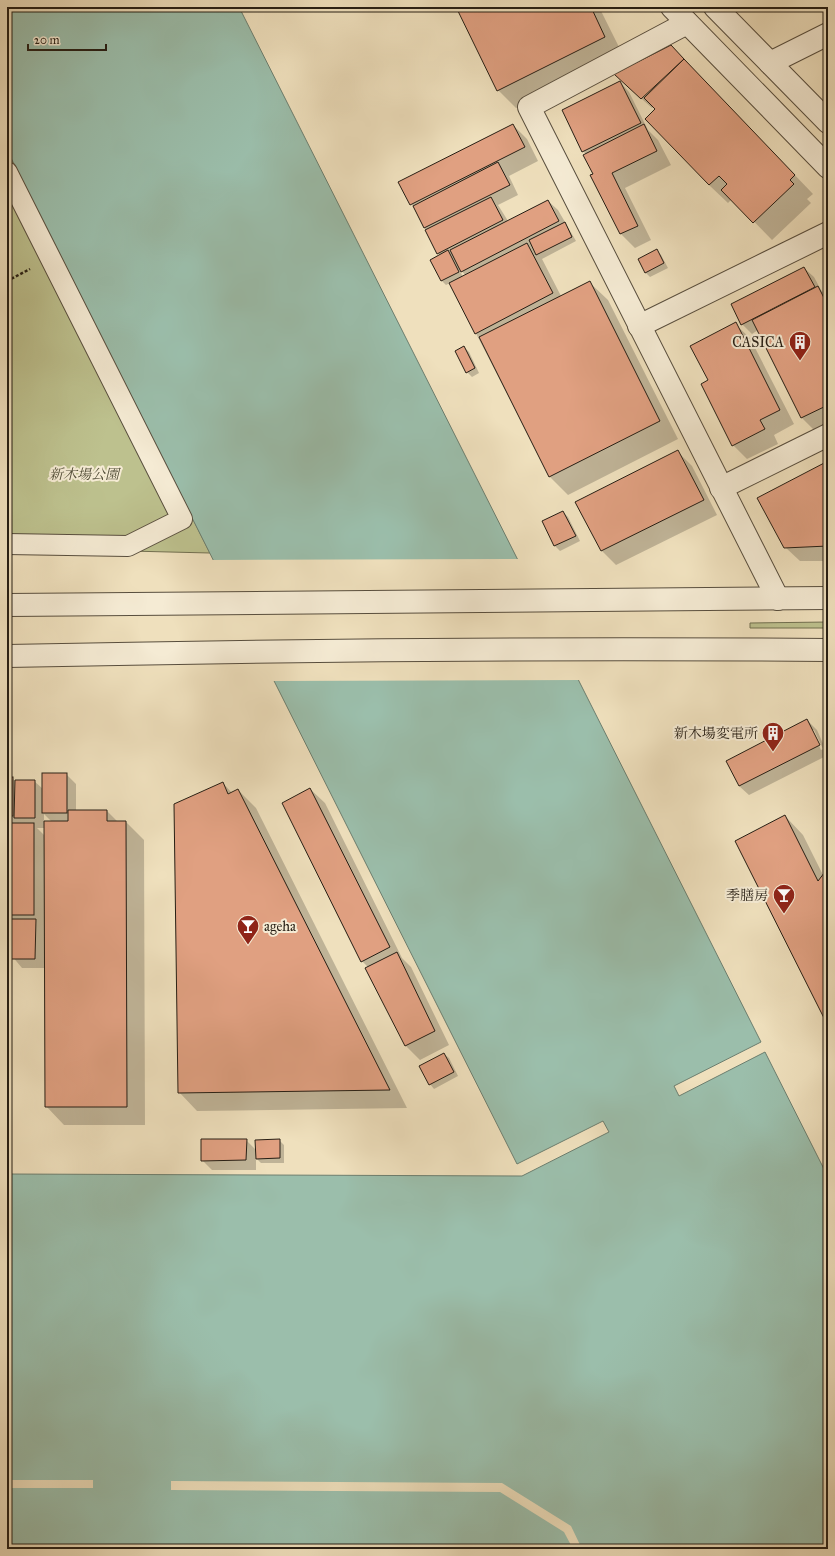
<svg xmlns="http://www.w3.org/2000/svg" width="835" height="1556" font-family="'IM FELL Great Primer','Noto Serif JP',serif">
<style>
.green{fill:#bdc18e;stroke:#727051}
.water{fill:#9bbeab;stroke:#6c7e6f}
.pier{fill:#efe0bd}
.shadow{fill:#0003;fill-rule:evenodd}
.building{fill:#e0a081;stroke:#261e14}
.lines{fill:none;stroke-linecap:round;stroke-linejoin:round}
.pedestrian-casing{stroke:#584e3e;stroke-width:22}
.minor-casing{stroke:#584e3e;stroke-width:24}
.tertiary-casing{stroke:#584e3e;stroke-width:24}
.path{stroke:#261e14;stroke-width:2.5;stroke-dasharray:3 2;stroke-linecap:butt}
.pedestrian{stroke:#f5ebd4;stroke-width:20}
.minor{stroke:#f5ebd4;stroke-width:22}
.tertiary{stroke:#f5ebd4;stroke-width:22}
.labels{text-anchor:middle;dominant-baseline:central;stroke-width:4;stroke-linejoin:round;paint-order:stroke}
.poi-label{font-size:14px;fill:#261e14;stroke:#f5ebd4;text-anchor:end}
.park-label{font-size:14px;font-style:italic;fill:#534f39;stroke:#f5ebd4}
</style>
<rect width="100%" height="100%" fill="#efe0bd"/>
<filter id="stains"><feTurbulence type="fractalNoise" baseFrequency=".005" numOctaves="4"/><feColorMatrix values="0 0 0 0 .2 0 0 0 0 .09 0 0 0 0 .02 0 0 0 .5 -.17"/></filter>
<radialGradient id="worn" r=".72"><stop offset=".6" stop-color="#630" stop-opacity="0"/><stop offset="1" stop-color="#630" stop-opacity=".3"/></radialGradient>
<g class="green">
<polygon points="7,150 210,553 7,548"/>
<polygon points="828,622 828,628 750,628 750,623"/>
</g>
<polygon class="water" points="7,7 239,7 761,1042 674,1086 679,1096 765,1052 828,1177 828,1549 7,1549 7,1174 522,1176 609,1132 603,1121 517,1164 7,150"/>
<g class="pier">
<polygon points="519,559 581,680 272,681 211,560"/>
<rect x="7" y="1480" width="86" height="8"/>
<polygon points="171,1481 502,1483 571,1526 582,1549 573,1549 564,1532 500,1492 171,1490"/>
</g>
<g class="shadow">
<polygon points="457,7 599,7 623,55 516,108 498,90"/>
<polygon points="681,56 813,194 807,199 811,203 772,240 732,199 728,203 709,185 656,109 654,106 652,108 625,84"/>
<polygon points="620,82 629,92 648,130 658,140 671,165 625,188 651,240 635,248 621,234 592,176 594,175 586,154 583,151"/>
<path d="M513,125L527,139L538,161L509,176L518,195L498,205L508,221L548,201L558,210L576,241L542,259L561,296L589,282L608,300L678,439L568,495L550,477L450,283L446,285L441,280L440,256L400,183ZM459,269H460L466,276L463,277Z"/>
<polygon points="656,250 661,255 668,268 650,277 645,272"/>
<polygon points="804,268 814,277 821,290 828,298 828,426 816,432 802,418 758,330 752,334 742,324"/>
<polygon points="735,324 750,338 794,424 774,435 778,444 747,459 733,445 709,381"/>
<polygon points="464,347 469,352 479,373 472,377 467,372"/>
<polygon points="678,452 692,466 717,515 616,565 602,551 577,502"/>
<polygon points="828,463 828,561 800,561 785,547"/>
<polygon points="563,512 568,517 580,541 560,551 555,546 543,521"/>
<path d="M807,720L817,730L828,755L749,795L739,786ZM812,730H814L823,749L821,750Z"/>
<path d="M66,774L76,784V811H107L118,822H126L144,840L145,1125H64L46,1106L45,968H22L12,956H7V778H12L15,781H34L43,789ZM44,814L52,822H44ZM37,828H45V836Z"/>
<polygon points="223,783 232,793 238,790 256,808 407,1108 197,1111 179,1092"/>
<polygon points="310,789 325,803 402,958 411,967 449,1045 420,1060 406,1046 368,967 362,961"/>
<polygon points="785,816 803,835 823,875 828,869 828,1024"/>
<polygon points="444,1054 449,1058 458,1076 434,1089 430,1084"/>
<polygon points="246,1140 256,1150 279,1140 284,1145 284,1163 261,1163 256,1158 256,1170 212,1170 202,1160"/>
</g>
<g class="building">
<polygon points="456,7 591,7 605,37 497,91"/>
<polygon points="671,45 684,59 641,99 614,74"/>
<polygon points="684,59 795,175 790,180 794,184 753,223 721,190 727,184 719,176 709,185 645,119 655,109 644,98"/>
<polygon points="620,81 641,123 582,152 562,110"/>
<polygon points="513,124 525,147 410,205 398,182"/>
<polygon points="644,124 657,151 612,173 638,226 620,234 590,175 593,174 583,155"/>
<polygon points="498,162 510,185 424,228 413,206"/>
<polygon points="491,197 503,220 437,254 425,230"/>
<polygon points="548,200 559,221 461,272 450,250"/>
<polygon points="565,222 572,237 536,255 529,240"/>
<polygon points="527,243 553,293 475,334 449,283"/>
<polygon points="657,249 664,263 645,273 638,259"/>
<polygon points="448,250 459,272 441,281 430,260"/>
<polygon points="804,267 815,287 741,325 731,304"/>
<polygon points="590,281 660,421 549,477 479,337"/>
<polygon points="818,286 828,306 828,405 801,418 752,320"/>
<polygon points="736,322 780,410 760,420 765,429 732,446 701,384 708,380 690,346"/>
<polygon points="464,346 475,368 466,373 455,351"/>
<polygon points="678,450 704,500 601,551 575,502"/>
<polygon points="828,461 828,546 784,548 757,498"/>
<polygon points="563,511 576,536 554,546 542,521"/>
<polygon points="807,719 820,745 739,786 726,761"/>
<rect x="42" y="773" width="25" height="40"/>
<rect x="7" y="777" width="6" height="39"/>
<polygon points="15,780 35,780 35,818 14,818"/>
<polygon points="223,782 228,794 238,789 390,1090 178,1093 174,804"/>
<polygon points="310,788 390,947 361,962 282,803"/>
<polygon points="68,810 107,810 107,821 126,821 127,1107 45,1107 44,821 68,821"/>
<polygon points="785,815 818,881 828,868 828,1026 735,841"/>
<rect x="7" y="823" width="27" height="92"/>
<polygon points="7,918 10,919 9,952 7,952"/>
<polygon points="11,919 36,919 35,959 11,959"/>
<polygon points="397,952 435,1031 405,1046 365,968"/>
<polygon points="444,1053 454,1072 429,1085 419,1066"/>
<polygon points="201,1139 247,1139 246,1160 201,1161"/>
<polygon points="280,1139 280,1158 256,1159 255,1140"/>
</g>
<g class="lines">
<g class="pedestrian-casing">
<polyline id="pedestrian" points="7,172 182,519 128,546 7,544"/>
</g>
<g class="minor-casing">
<g id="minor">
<polyline points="687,23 529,107 778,599"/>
<polyline points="770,63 828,34"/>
<polyline points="639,326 828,233"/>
<polyline points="721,488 828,435"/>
</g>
</g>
<g class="tertiary-casing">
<g id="tertiary">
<polyline points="672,7 828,167"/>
<polyline points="715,7 828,122"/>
<polyline points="7,605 828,598"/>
<path d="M7,656C281,650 554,648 828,650"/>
</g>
</g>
<polyline class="path" points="7,281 30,269"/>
<use href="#pedestrian" class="pedestrian"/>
<use href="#minor" class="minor"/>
<use href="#tertiary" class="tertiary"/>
</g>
<defs>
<g id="building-pin" transform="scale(1.15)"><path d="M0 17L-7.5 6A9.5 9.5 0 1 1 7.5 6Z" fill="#8f2418" stroke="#f5ebd4"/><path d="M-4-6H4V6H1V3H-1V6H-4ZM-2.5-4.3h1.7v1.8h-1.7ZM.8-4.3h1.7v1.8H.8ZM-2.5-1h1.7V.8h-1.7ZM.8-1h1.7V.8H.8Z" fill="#fff"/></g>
<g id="bar-pin" transform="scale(1.15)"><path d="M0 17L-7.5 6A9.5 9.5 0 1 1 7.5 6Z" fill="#8f2418" stroke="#f5ebd4"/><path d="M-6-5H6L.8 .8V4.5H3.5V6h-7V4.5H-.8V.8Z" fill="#fff"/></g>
</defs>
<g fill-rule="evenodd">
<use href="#building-pin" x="800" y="342"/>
<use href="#building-pin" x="773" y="733"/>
<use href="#bar-pin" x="784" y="895"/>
<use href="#bar-pin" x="248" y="926"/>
</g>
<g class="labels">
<g class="poi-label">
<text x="784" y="342">CASICA</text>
<text x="758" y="733">新木場変電所</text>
<text x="768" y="895">季膳房</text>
<text x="264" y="926" text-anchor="start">ageha</text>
</g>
<g class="park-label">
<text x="84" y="474">新木場公園</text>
</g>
</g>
<rect width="835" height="1556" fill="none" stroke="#efe0bd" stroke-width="24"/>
<rect x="8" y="8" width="819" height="1540" fill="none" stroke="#261e14" stroke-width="2"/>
<rect x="12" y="12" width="811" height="1532" fill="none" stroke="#261e14"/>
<path d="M28 44v6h78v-6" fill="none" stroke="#261e14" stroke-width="2"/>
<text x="34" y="44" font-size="12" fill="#261e14" stroke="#f5ebd4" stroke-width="3" paint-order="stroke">20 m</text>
<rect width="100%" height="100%" filter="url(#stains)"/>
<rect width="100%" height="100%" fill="url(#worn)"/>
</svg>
